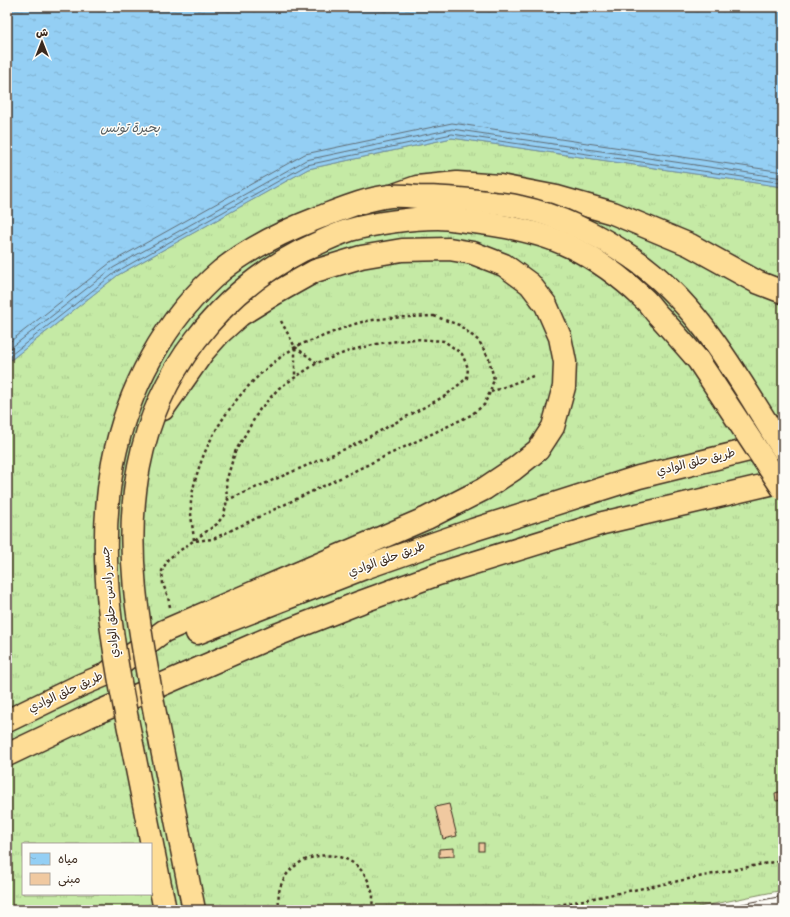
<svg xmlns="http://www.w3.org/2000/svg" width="790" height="917" font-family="Dekko,'Playpen Sans Arabic',sans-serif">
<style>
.grass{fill:url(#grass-tufts);stroke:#808a62;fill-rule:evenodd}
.water{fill:url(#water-ripples);stroke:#708d9e}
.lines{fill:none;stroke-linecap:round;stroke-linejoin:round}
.shore{stroke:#5f6c74;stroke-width:1}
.building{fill:#f0c9a0;stroke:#3b2a1e}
.trunk-casing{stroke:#3b2a1e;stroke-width:25}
.path{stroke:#3b2a1e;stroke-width:2.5;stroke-dasharray:3 3;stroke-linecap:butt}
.trunk{stroke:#fedd96;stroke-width:22}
.tram{stroke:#3b2a1e;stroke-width:1}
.trunk-bridge-casing{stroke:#3b2a1e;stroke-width:25;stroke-linecap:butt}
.trunk-bridge{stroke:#fedd96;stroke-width:22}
.labels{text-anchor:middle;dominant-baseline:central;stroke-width:3;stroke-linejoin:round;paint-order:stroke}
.street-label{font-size:12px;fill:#3b2a1e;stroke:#fdfcf7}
.water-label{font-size:13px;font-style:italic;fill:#565c5e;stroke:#fdfcf7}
</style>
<defs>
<pattern id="grass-tufts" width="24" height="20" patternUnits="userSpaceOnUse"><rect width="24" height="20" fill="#c5eaa5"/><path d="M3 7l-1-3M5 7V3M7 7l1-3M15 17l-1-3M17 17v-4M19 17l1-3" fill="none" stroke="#aac98e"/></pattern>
<pattern id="water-ripples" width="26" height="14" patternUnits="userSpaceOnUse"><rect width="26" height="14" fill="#94cff4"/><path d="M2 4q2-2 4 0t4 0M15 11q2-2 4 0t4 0" fill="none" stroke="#80b2d1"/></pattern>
</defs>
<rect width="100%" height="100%" fill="#fdfcf7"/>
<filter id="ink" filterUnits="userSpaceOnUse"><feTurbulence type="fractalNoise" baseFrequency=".025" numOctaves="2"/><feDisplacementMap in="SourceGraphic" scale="8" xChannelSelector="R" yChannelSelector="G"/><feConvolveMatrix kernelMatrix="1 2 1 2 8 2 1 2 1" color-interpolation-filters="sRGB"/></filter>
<g filter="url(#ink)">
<path class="grass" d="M452,138L783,187V890L684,910H7V363L118,275L308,169ZM23,844H151V894H23Z"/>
<polygon class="water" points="7,7 783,7 783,187 452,138 308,169 118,275 7,363"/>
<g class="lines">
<g class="shore">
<polyline points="7,344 110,263 305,154 452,123 783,172"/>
<polyline points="7,351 113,268 306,160 452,129 783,178"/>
<polyline points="7,358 116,272 307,165 452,134 783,183"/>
</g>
</g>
<g class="building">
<polygon points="783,791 783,800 776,801 775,793"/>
<polygon points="449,804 457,836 443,839 435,807"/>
<rect x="479" y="843" width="5" height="8"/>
<polygon points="454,848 454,856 439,857 439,849"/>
</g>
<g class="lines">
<g class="trunk-casing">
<g id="trunk">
<polyline points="397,194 417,187 457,183 500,186 557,197 613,213 690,245 757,282 783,292"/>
<polyline points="197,633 364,568 473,530 639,477 774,444"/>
<polyline points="106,674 164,631 427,518 484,489 514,469 538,450 553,427 564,387 565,362 560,337 546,305 530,284 504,265 473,253 449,249 402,250 361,257 315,271 274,294 240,315 220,333 203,352 163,409"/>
<polyline points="7,721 81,685 119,669"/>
<polyline points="7,755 87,717 274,636 361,602 438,574 603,523 783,481"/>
</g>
</g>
<g class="path">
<path d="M434,316L459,325L479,341L489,359L494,379L490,392L484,405L471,415L213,539L194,541C193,528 190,514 191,502C199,440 242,381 294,348C300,344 307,342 314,340C329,334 346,326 362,322C384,317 412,317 434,316Z"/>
<polyline points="281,321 295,347 295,377"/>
<polyline points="295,347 317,363"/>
<polyline points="491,392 533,376"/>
<polyline points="170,607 168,597 163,584 162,571 168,559 217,524 224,515 227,500 226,482 235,452 260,409 279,388 317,363 352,350 381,343 415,339 444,341 462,354 468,368 467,378 445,396 352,446 227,500"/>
<path d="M279,910C279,904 278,897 279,892C288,848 353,842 369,883C370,887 372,891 373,895C373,900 372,905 372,910"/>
<polyline points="534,910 783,860"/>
</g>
<use href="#trunk" class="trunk"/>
<g class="tram">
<polyline points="712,910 783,896"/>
<polyline points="762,910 783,906"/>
</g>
<g class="trunk-bridge-casing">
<g id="trunk-bridge">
<path d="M165,910C154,856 144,802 133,749C114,655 95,559 113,463C127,390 165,318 222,270C251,247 284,231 318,218C342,209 365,199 390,196C399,195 409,196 418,197C441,197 463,199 486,202C497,204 509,204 520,207C558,215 599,235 631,257C700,304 739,380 783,449"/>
<path d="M194,910C182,848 169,786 157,724C141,639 122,552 139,466C157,373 218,294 301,251C317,244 334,235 350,230C376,223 412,218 438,218C450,218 462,221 474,222C507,226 541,232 571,247C596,259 622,278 643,298C649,303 653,310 659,316C672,330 685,345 698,360L783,489"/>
</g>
</g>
<use href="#trunk-bridge" class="trunk-bridge"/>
</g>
</g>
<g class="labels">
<g class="street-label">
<text transform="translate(696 463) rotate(-14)">طريق حلق الوادي</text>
<text transform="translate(387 560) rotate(-20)">طريق حلق الوادي</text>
<text transform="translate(111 602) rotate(-95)">جسر رادس–حلق الوادي</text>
<text transform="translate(66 693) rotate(-25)">طريق حلق الوادي</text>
</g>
<g class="water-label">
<text x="130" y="129">بحيرة تونس</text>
</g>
</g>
<rect width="790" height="917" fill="none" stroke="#fdfcf7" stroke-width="24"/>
<rect x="12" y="12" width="766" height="893" fill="none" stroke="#3b2a1e" stroke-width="1.5" filter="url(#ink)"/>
<rect x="22" y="843" width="130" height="52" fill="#fdfcf7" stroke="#afa8a0"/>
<rect x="30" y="853" width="20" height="12" fill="url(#water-ripples)" stroke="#afa8a0"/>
<text x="58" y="863" font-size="12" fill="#3b2a1e">مياه</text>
<rect x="30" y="873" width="20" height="12" fill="#f0c9a0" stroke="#afa8a0"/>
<text x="58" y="883" font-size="12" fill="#3b2a1e">مبنى</text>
<g transform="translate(42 42)" stroke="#fdfcf7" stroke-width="3" paint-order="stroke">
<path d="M0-3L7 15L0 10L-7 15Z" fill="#3b2a1e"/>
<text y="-6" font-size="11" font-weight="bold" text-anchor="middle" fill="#3b2a1e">ش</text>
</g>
</svg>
